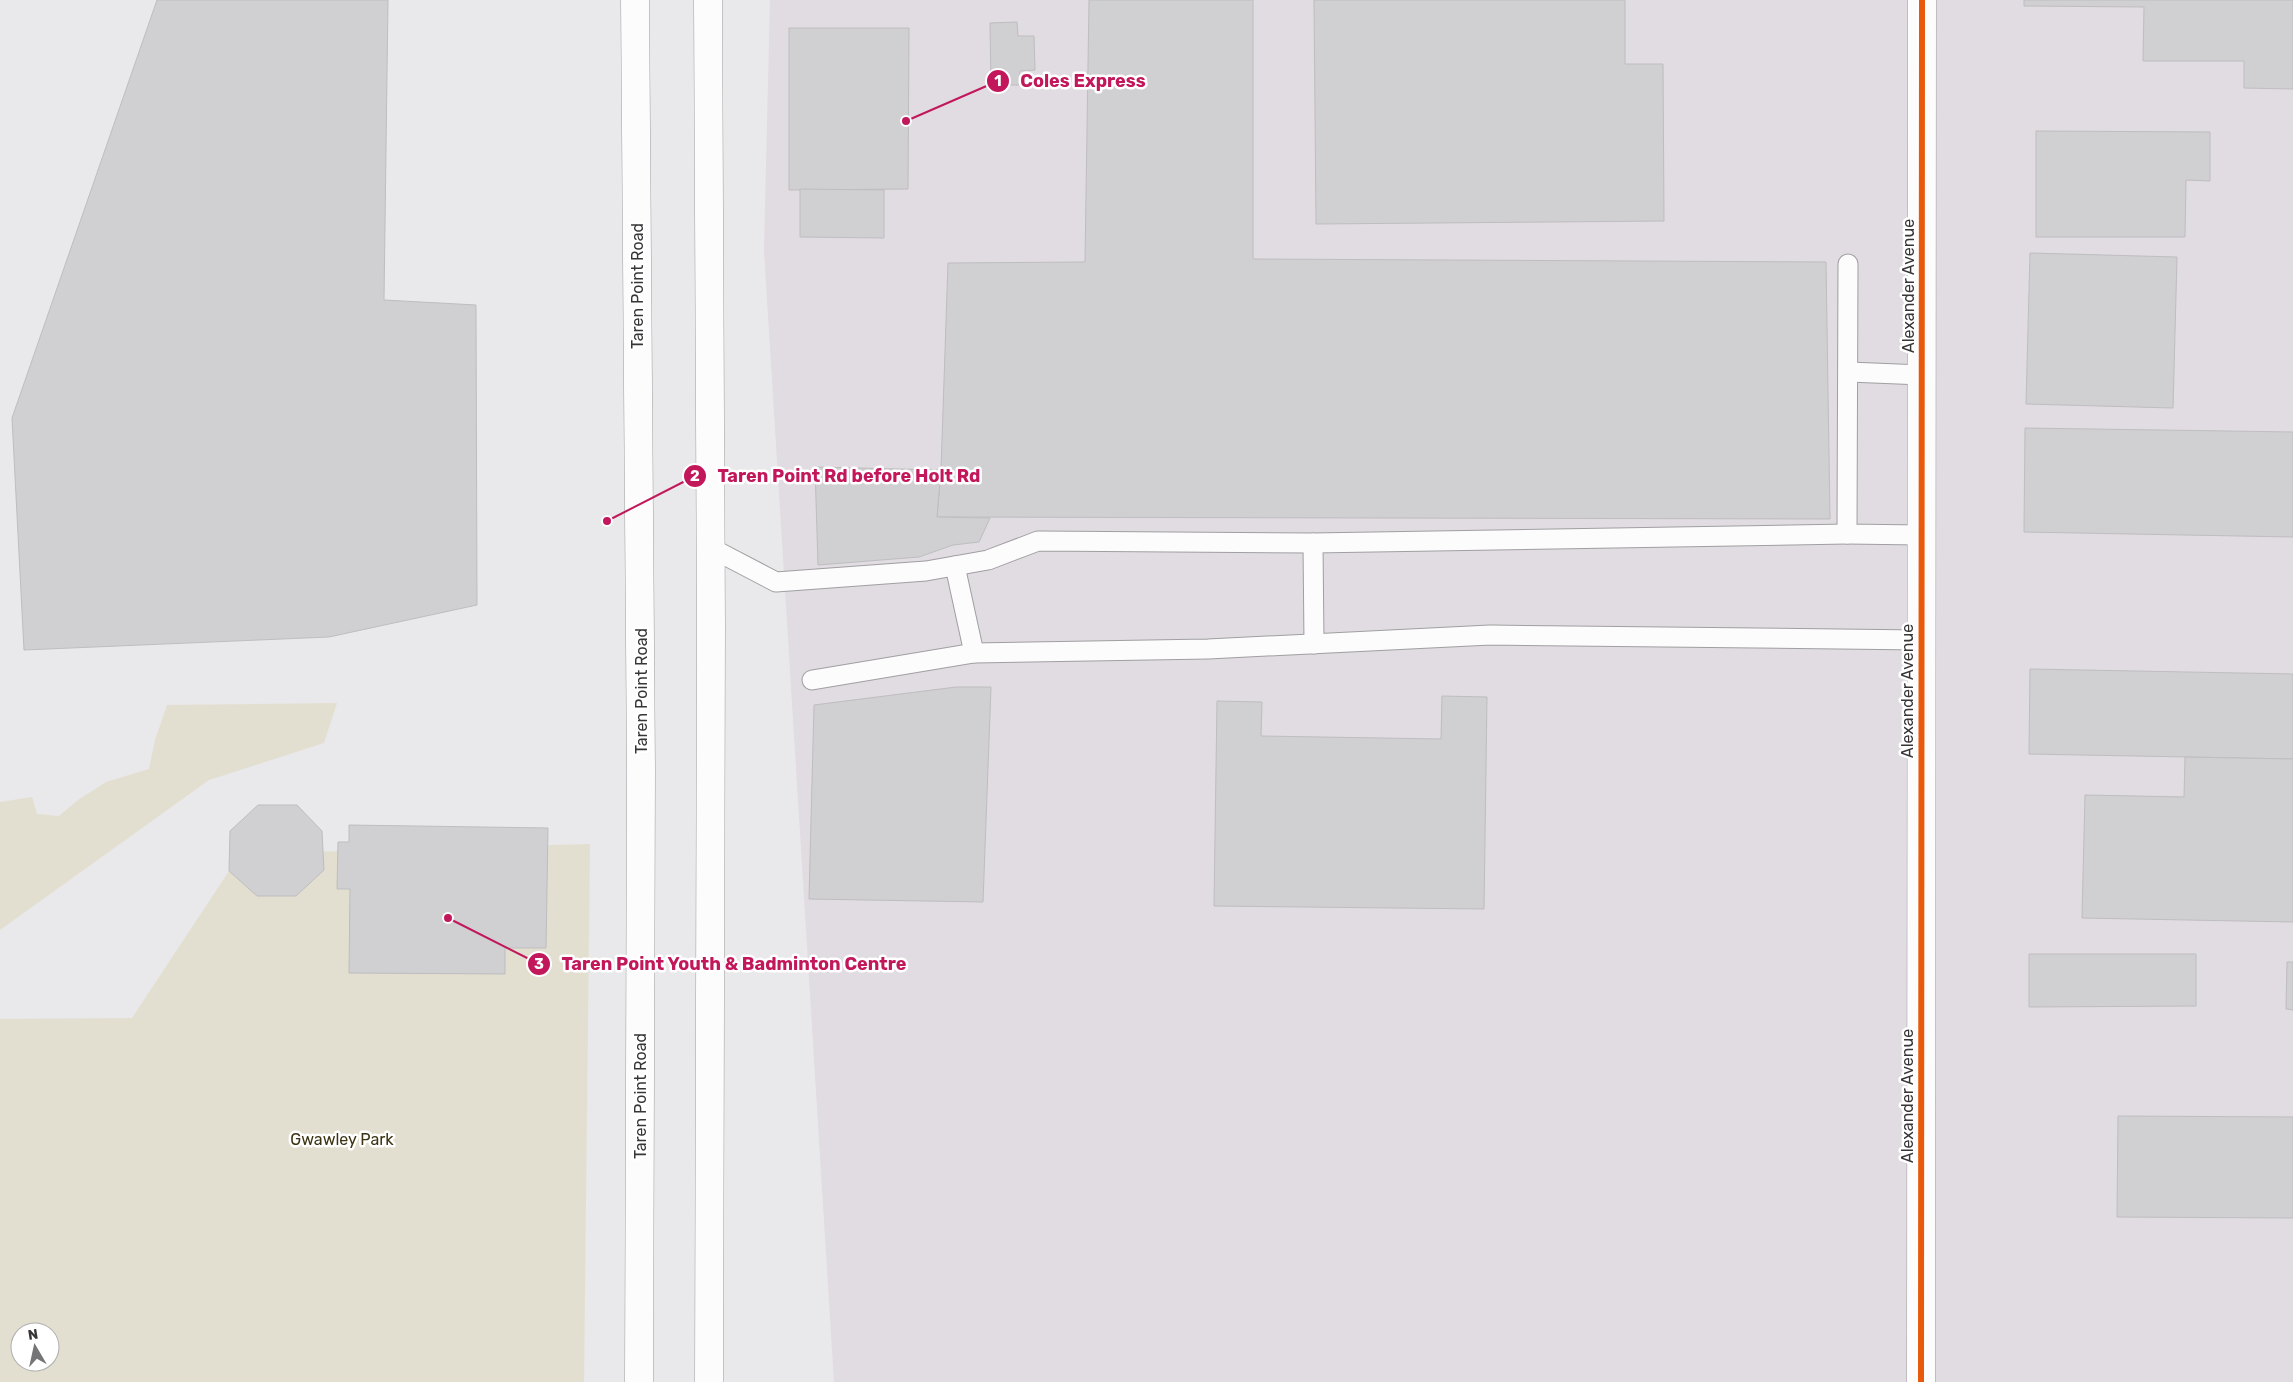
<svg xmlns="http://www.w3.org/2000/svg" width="2293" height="1382" font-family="Rubik,sans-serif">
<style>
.built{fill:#e1dbe2}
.green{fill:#e3dfd0;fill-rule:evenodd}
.building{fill:#d0cfd1;stroke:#bebdbf}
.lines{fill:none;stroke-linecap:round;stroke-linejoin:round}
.lane-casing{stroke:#a09fa1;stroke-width:21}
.street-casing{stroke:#a09fa1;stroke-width:29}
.primary-casing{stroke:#a09fa1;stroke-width:29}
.lane{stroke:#fcfcfc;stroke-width:19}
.street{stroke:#fcfcfc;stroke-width:28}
.primary{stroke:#fcfcfc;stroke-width:28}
.cycleway-casing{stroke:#fff;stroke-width:9}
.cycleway{stroke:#e8590c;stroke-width:6}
.labels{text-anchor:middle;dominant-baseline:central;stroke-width:5;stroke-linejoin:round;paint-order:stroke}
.street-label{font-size:16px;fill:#373537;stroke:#fff}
.park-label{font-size:16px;fill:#3b3311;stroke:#fff}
.leader{fill:none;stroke:#c2185b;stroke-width:2}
.callout-dot{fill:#c2185b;stroke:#fff;stroke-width:2}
.mark-label{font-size:15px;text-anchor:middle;font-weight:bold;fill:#fff}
.callout-label{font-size:18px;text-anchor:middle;font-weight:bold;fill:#c2185b;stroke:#fff;stroke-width:5;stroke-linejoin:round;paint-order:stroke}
</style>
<rect width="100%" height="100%" fill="#e9e8ea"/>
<polygon class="built" points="770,0 2293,0 2293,1382 834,1382 764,250"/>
<g class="green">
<polygon points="337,703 324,743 209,780 0,930 0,802 32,797 37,814 59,816 78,800 106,782 149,769 155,740 167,705"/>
<path d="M590,844L584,1382H0V1019L132,1018L229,871L309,852ZM20,1332H50V1362H20Z"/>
</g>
<g class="building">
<polygon points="157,0 388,0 384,300 476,305 477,605 329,637 24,650 12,418"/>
<polygon points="1089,0 1253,0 1253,259 1826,262 1830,519 937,517 941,470 948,263 1085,262"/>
<polygon points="1314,0 1625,0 1625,64 1663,64 1664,221 1316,224"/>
<polygon points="2024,0 2293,0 2293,89 2244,88 2244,61 2143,61 2144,7 2024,6"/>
<polygon points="1017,22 1018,36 1034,36 1035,70 1020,71 1020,85 991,85 990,23"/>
<polygon points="789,28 909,28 908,189 789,190"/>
<polygon points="2036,131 2210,132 2210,181 2186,180 2185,237 2036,237"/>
<polygon points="800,189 884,190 884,238 800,237"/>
<polygon points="2030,253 2177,257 2173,408 2026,404"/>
<polygon points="2025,428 2293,432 2293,537 2024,532"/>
<polygon points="815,467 941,470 937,517 990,518 979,542 953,545 919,557 818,565"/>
<polygon points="2030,669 2293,674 2293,759 2029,754"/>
<polygon points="956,687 991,687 983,902 809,899 814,705"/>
<polygon points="1442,696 1487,697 1484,909 1214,906 1217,701 1262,702 1261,736 1441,739"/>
<polygon points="2185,757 2293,759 2293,922 2082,918 2085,795 2184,797"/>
<polygon points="258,805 297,805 322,831 324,870 296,896 257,896 229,871 230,831"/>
<polygon points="349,825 548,828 546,948 505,948 505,974 349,973 350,889 337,889 338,842 349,842"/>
<polygon points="2029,954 2196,954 2196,1006 2029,1007"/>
<polygon points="2287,962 2293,962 2293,1010 2286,1009"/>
<polygon points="2118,1116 2293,1117 2293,1218 2117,1217"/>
</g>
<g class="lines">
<g class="lane-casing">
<g id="lane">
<polyline points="1848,264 1847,534 1921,535"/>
<polyline points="1849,372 1922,375"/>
<polyline points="1313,543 1314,644"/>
<polyline points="711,548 776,582 926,571 988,560 1038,541 1313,543 1847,534"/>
<polyline points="955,566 974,653 1208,649 1490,635 1921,640"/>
<polyline points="812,680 974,653"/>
</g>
</g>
<g class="street-casing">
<polyline id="street" points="1921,1382 1922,0"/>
</g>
<g class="primary-casing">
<g id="primary">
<polyline points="635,0 641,770 639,1382"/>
<polyline points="708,0 711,627 709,1382"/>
</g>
</g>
<use href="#lane" class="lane"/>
<use href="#street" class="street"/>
<use href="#primary" class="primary"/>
<g class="cycleway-casing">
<polyline id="cycleway" points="1921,1382 1922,0"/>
</g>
<use href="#cycleway" class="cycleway"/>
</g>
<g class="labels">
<g class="street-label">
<text transform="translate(637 286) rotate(-90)">Taren Point Road</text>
<text transform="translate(1908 286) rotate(-90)">Alexander Avenue</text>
<text transform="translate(641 691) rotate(-90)">Taren Point Road</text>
<text transform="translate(1907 691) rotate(-90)">Alexander Avenue</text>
<text transform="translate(640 1096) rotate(-90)">Taren Point Road</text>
<text transform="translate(1907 1096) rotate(-90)">Alexander Avenue</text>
</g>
<g class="park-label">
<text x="342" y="1139">Gwawley Park</text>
</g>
</g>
<path class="leader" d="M906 121L998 81M607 521L695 476M448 918L539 964"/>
<g class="callout-dot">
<circle cx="906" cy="121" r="5"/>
<circle cx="607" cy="521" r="5"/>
<circle cx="448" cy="918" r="5"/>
<circle cx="998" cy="81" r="12"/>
<circle cx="695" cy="476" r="12"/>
<circle cx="539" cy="964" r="12"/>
</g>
<g class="mark-label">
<text x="998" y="86">1</text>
<text x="695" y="481">2</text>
<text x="539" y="969">3</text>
</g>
<g class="callout-label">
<text x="1083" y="87">Coles Express</text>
<text x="849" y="482">Taren Point Rd before Holt Rd</text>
<text x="734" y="970">Taren Point Youth &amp; Badminton Centre</text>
</g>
<g transform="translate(35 1347) rotate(351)"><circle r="24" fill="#ffffff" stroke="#afaeaf"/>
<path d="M0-4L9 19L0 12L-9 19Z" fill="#757476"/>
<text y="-8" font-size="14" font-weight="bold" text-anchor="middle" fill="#373537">N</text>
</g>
</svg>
